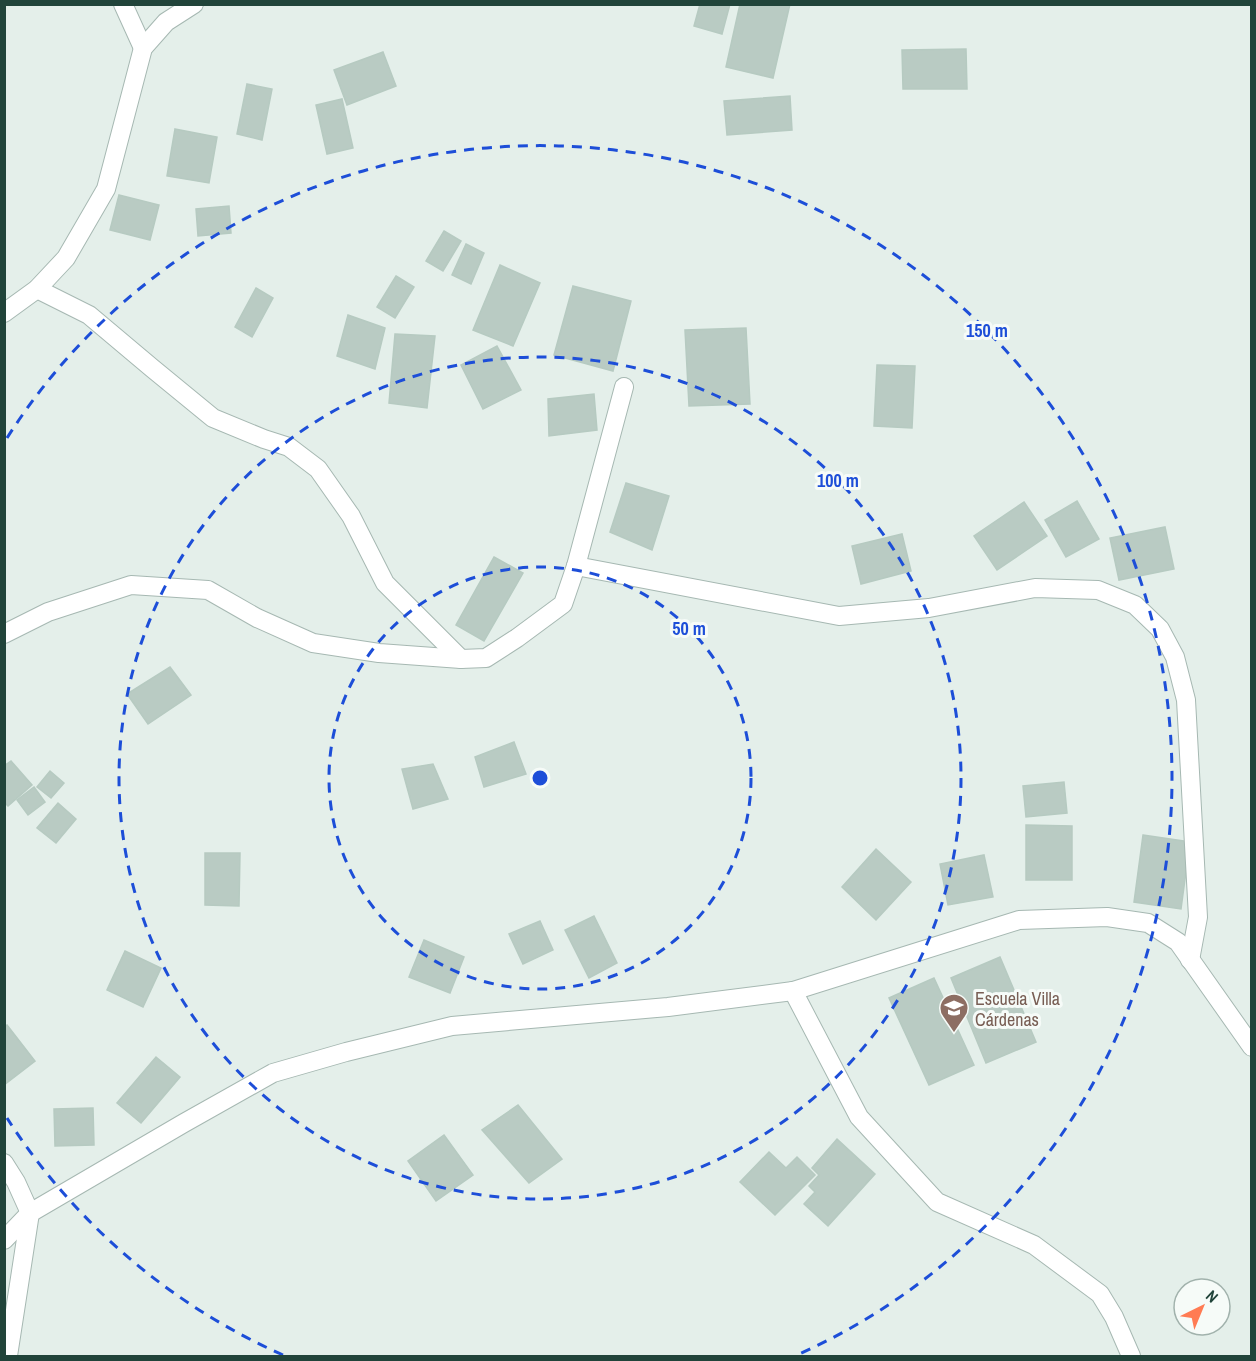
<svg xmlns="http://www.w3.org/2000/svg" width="1256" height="1361" font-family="'Archivo Narrow',sans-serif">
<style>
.building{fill:#b9cbc3;stroke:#b6cac1;stroke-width:1.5}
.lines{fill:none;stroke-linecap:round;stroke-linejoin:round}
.minor-casing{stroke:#a6b8b2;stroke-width:20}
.tertiary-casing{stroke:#a6b8b2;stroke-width:20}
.minor{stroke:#fff;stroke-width:18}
.tertiary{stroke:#fff;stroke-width:18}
.ring{fill:none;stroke:#1d4ed8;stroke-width:3;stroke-dasharray:10 8}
.labels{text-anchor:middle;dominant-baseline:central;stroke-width:6;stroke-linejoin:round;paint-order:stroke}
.education-label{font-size:18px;fill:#785e54;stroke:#f6fbf8;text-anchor:start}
.centre{fill:#1d4ed8;stroke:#f6fbf8;stroke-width:3}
.ring-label{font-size:18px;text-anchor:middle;font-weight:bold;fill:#1d4ed8;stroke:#f6fbf8;stroke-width:6;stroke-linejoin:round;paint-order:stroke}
</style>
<rect width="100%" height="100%" fill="#e4efea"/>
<g class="building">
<polygon points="700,4 730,4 722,34 694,26"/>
<polygon points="740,4 790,4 773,78 726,67"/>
<polygon points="966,49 967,89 903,89 902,50"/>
<polygon points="383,52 396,86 347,105 334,70"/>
<polygon points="247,84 272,89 262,140 237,134"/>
<polygon points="790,96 792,130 727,135 724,101"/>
<polygon points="342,99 353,148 327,154 316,105"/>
<polygon points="175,129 217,137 209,183 167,176"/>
<polygon points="119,195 159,205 150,240 110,230"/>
<polygon points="229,206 231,233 198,236 196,209"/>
<polygon points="444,231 461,241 443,271 426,261"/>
<polygon points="466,244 484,253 471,284 452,275"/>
<polygon points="500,265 540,283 513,346 473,330"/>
<polygon points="396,276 414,287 395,318 377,307"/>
<polygon points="573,286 631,301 613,371 554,355"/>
<polygon points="256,288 273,298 252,337 235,327"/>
<polygon points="348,315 385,328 375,369 337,356"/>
<polygon points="746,328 750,404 689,406 685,330"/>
<polygon points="395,334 435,336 427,408 389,403"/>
<polygon points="497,346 521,390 483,409 461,365"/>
<polygon points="877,365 915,366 912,428 874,426"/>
<polygon points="594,394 597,430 549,436 548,399"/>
<polygon points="626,483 669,496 652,550 610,532"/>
<polygon points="1077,501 1099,539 1066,557 1045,520"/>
<polygon points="1024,502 1047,536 997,570 974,536"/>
<polygon points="1165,527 1174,569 1119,580 1110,538"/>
<polygon points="902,534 911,571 861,584 852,546"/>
<polygon points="494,557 523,573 484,641 456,625"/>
<polygon points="170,667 191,695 148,724 127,694"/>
<polygon points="514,742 526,774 484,787 475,757"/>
<polygon points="11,761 32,785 8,806 4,802 4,766"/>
<polygon points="433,764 448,799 413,809 402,769"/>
<polygon points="50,771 64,783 51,798 37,787"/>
<polygon points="1064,782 1067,813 1026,817 1023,786"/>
<polygon points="34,787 45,802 28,815 17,800"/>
<polygon points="58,803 76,819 56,843 37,828"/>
<polygon points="1026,825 1072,826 1072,880 1026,880"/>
<polygon points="1143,835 1190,842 1181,909 1134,902"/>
<polygon points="876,849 911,882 876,920 842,887"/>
<polygon points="205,853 240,853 239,906 205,905"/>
<polygon points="984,855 993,897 948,905 940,864"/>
<polygon points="594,916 617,963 589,978 565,930"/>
<polygon points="540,921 553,950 523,964 509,934"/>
<polygon points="424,940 464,957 450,993 409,977"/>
<polygon points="125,951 161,968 143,1007 107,990"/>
<polygon points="1000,957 1036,1042 986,1063 951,978"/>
<polygon points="934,978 974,1065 929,1085 889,998"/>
<polygon points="7,1025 35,1061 4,1085 4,1027"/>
<polygon points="156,1057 180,1077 141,1123 117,1103"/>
<polygon points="518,1105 562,1159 529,1183 482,1130"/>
<polygon points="93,1108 94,1145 55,1146 54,1109"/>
<polygon points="444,1135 473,1175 436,1201 408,1161"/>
<polygon points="837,1139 875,1174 828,1226 804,1204 815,1192 809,1186 819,1175 812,1168"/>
<polygon points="769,1152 786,1168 797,1157 815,1175 775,1215 740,1182"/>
</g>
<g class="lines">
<g class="minor-casing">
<g id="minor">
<polyline points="123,4 143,48"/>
<polyline points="37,289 89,315 152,368 213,418 264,439 289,447 318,469 351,516 385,583 461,659"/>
<polyline points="4,313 37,289 66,258 106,189 143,48 166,22 194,4"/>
<polyline points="576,566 839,616 929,608 1035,588 1098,590 1135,605 1160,629 1175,657 1186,700 1198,917 1190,960"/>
<polyline points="4,634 48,612 131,585 208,590 257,618 313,643 379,653 461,659 486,658 517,638 563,604 576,566 624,387"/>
<polyline points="793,991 859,1117 937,1202 1034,1245 1100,1294 1114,1317 1131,1356"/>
<polyline points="4,1240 30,1213 184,1123 273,1073 346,1052 452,1026 668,1007 793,991 1019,920 1107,917 1148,923 1178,942 1252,1047"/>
</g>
</g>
<g class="tertiary-casing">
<polyline id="tertiary" points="4,1163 16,1182 30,1213 8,1356"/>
</g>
<use href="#minor" class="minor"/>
<use href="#tertiary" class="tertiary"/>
</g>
<g class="ring">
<circle cx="540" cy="778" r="211"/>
<circle cx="540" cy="778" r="421"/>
<path d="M283 1355A632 632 0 0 1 7 1118M7 438A632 632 0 1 1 797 1355"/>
</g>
<defs>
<g id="school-pin" transform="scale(1.5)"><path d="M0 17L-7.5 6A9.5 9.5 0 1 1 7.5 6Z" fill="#8d6e63" stroke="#f6fbf8"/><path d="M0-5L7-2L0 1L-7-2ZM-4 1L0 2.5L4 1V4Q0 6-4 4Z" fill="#fff"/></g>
</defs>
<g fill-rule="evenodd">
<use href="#school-pin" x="954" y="1008"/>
</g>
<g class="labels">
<g class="education-label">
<text x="975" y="998">Escuela Villa<tspan x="975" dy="21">Cárdenas</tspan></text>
</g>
</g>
<circle cx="540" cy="778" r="9" class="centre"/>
<g class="ring-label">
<text x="987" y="337">150 m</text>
<text x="838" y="487">100 m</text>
<text x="689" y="635">50 m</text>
</g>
<rect width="1256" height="1361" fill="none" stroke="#21443a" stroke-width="12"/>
<g transform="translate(1202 1307) rotate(43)"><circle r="28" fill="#f6fbf8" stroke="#a1b2ac" stroke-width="1.5"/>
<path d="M0-4.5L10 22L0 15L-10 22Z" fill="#ff7b53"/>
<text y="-9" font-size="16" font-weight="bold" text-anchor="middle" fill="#21443a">N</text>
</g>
</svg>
